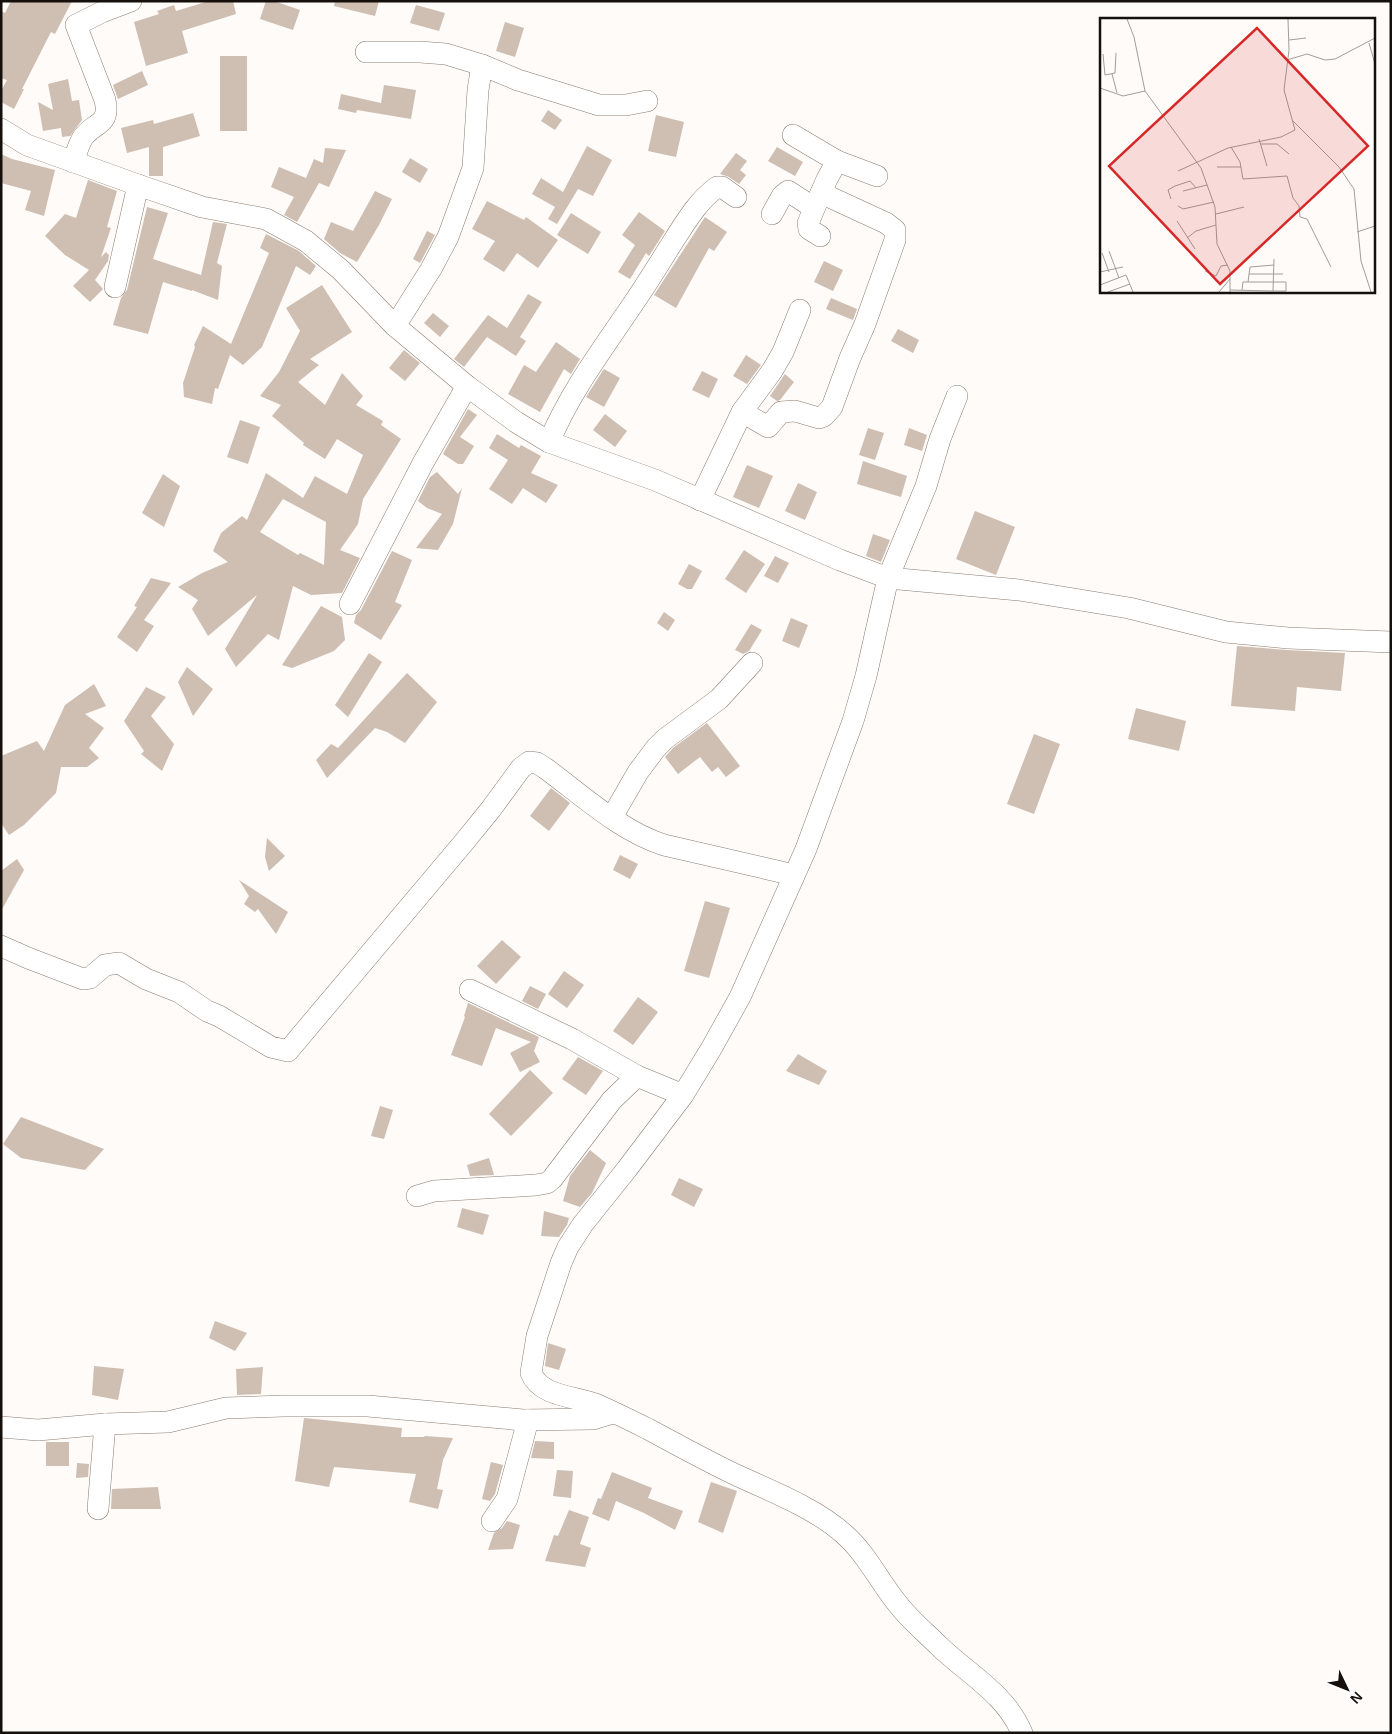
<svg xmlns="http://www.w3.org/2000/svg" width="1392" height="1734" font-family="Helvetica,sans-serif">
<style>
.building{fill:#cfbeb2;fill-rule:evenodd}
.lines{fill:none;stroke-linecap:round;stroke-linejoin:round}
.minor-casing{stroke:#8b7c71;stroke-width:22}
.minor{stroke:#fff;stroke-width:21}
.inset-road{fill:none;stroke:#a19d9a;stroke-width:1}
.view{fill:#d62828;fill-opacity:0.15;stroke:#d62828;stroke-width:2.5}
.inset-edge{fill:none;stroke:#16100c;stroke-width:2.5}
</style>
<rect width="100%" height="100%" fill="#fefbf8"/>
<g class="building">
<polygon points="11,1 72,1 55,34 51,32 22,89 24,89 14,109 1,102 1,91 7,80 1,78 1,11 5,13"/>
<polygon points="209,1 233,1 236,14 182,31 188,53 146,66 134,22 159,14 157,11 174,5 176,11"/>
<polygon points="266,1 274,1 300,10 293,30 260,19"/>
<polygon points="335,1 379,1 375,16 334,6"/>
<polygon points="416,5 445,13 439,31 410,23"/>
<polygon points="505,22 524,28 515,57 496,51"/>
<rect x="220" y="56" width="27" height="75"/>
<polygon points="142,71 148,85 118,99 113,85"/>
<polygon points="68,79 72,101 79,100 82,120 70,136 62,137 61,128 43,131 38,102 53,110 48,84"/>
<polygon points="384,85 416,90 411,119 357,110 356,113 338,109 341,94 381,103"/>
<polygon points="548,110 562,120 555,130 541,121"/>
<polygon points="193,113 200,136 163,147 163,176 149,176 149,147 127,153 121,128 153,120 154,124"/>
<polygon points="656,115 684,122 676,157 648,151"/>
<polygon points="587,146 612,160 593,196 578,189 557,224 548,219 555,207 532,194 541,178 563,192"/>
<polygon points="777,147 803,162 795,176 768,161"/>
<polygon points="325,148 346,150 329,187 319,183 297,222 284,215 294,197 271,187 279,167 306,178 314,159 323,163"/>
<polygon points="736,153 747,161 740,170 746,175 739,184 729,177 720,174"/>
<polygon points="1,154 12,159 55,170 44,216 25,210 31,191 1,183"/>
<polygon points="410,158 428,169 420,183 402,172"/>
<polygon points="88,180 117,191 107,227 111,228 101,257 106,252 109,255 108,261 95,280 103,289 90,302 73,286 89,270 65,255 45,236 65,214 76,218"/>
<polygon points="375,191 392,199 379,225 357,262 340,253 324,239 331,222 353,231"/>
<polygon points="487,201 524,220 526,217 558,240 538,268 517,253 504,272 483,259 495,241 472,229"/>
<polygon points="147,207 168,213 153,259 201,275 213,222 227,224 217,263 222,266 218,300 192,290 192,291 163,282 148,334 113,325 121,298 127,290"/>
<polygon points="639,212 665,231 649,256 646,253 630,279 618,272 635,245 622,235"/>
<polygon points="571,213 601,232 588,254 557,235"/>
<polygon points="705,217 727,232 714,251 709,248 676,308 654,295"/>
<polygon points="427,231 435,235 420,263 413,259"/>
<polygon points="266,234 299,251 316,266 310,275 296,266 262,347 243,365 230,355 218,389 215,388 212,404 184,397 183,383 195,347 194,345 203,326 231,344 269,253 260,248"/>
<polygon points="824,261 843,270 833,291 814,282"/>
<path d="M322,285L352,332L310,359L319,365L298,382L325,405L342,373L363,396L356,405L383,421L381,425L401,439L363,499L358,524L340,550L360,558L342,593L311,595L293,586L279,640L268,634L236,667L225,649L257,595L208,636L192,609L198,600L178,587L202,573L228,562L213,551L221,533L242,516L247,520L266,473L303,498L315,476L347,494L363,455L337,439L325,459L303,445L304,443L272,416L281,405L260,396L279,372L300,331L286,308ZM283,499L326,522L324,565L300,553L298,555L260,532Z"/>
<polygon points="528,294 542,302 520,337 526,341 516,356 487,337 464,367 454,359 488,315 507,328"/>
<polygon points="831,298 857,309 853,320 826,309"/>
<polygon points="433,313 449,326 440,337 424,323"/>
<polygon points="898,329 919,340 913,353 891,341"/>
<polygon points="556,342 580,359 571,374 564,369 540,412 508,394 524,365 536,372"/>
<polygon points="404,350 420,363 405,381 389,368"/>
<polygon points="746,355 761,365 747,384 733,376"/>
<polygon points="604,369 620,378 604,407 586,397"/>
<polygon points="702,371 718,379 709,398 692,390"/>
<polygon points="785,374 794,382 780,400 777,401 770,396"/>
<polygon points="468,409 477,415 460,437 474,446 463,464 458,464 443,454"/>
<polygon points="605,414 627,431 615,447 593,430"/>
<polygon points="240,420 260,427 248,464 227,457"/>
<polygon points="868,428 884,433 875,460 859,455"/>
<polygon points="909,428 927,435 922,451 904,445"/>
<polygon points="497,434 519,448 521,445 541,456 531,473 558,485 546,503 523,488 512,504 489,489 508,460 489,448"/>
<polygon points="863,461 907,476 901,497 857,484"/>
<polygon points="747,465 773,476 759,508 733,497"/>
<polygon points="437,472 458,494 462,488 453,524 438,550 416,548 442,514 427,508 418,501 430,477"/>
<polygon points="163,474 180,486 164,527 142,513"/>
<polygon points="798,483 817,492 805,520 785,511"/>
<polygon points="975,511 1015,527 996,575 956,559"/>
<polygon points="873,534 890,540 881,562 866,556"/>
<polygon points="744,550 765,564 746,593 725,579"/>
<polygon points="392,551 412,560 395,602 402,605 381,640 354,623 356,615 361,610"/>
<polygon points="775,556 789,563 778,583 764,576"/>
<polygon points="689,564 702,571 692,589 687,589 678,584"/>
<polygon points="151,578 171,583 144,620 154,626 137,652 117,637 137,607 134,606"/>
<polygon points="321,606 342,617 345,640 334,651 292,668 282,665"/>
<polygon points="664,612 675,620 668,631 657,623"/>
<polygon points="791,618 808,625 799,648 782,641"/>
<polygon points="751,624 762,630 749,651 743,654 735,650"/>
<polygon points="1237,646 1287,650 1345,653 1341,691 1297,687 1295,711 1231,706"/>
<polygon points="369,653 382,662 348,717 335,705"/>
<polygon points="187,667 213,689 193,716 178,682"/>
<polygon points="407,673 437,702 405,743 387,732 375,728 327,778 316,760 331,744 338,748"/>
<polygon points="94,684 106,706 85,714 104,728 89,748 99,758 87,767 61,767 56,793 24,825 9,835 1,823 1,756 37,741 44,751 65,705"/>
<polygon points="146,687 166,697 151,716 174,744 162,771 141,754 144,751 124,721"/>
<polygon points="1136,708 1186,721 1179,751 1128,739"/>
<polygon points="707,723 740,766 726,777 718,767 712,772 700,757 678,774 665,757 673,748"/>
<polygon points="1034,734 1060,744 1034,814 1007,804"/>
<polygon points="551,788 570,803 549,831 530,816"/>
<polygon points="267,838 285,856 269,871 265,857"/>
<polygon points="620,855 638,864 630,879 613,870"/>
<polygon points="17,859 24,870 1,911 1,871"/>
<polygon points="239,880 288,912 276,934 258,909 255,912 244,904 249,896"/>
<polygon points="705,901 730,908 709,978 684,971"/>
<polygon points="502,940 521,957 496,984 477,966"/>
<polygon points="564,971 584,985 567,1008 548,994"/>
<polygon points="530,986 546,994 538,1009 522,1001"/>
<polygon points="638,997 658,1012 633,1045 613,1031"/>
<polygon points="468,1003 539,1037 534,1051 540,1062 520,1072 510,1053 531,1042 496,1028 482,1066 451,1055 465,1017 464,1016"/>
<polygon points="798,1054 827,1071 819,1085 786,1071"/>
<polygon points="578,1057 603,1071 586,1095 562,1079"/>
<polygon points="530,1070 553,1093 511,1136 489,1114"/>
<polygon points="380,1106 393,1110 384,1139 371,1136"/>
<polygon points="21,1117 104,1149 85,1170 21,1158 3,1144"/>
<polygon points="590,1150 606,1163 592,1193 580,1207 563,1201 570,1176"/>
<polygon points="489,1158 494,1175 470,1176 467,1165"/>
<polygon points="679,1178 703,1189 694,1207 671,1195"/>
<polygon points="462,1208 489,1215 483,1235 457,1227"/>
<polygon points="544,1211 569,1218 567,1225 559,1237 541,1236"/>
<polygon points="215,1321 247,1333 235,1351 209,1338"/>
<polygon points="548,1343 566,1349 559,1370 545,1366"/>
<polygon points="94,1366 124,1369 118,1400 92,1395"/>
<polygon points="263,1367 261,1394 237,1395 236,1369"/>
<polygon points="304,1418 402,1428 401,1437 424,1437 425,1436 453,1438 443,1460 437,1489 443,1490 438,1509 409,1502 416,1474 334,1467 329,1487 295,1481"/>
<polygon points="535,1441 554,1442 554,1459 531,1458"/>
<rect x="46" y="1442" width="23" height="24"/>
<polygon points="491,1462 503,1465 495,1494 490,1501 482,1499"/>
<polygon points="77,1463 89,1464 88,1477 76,1478"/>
<polygon points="557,1470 573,1471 571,1498 553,1496"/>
<polygon points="612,1472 652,1488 648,1498 683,1511 675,1530 644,1513 616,1501 609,1521 592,1514 598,1498 601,1499"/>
<polygon points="711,1482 737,1491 723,1533 698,1522"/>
<polygon points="158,1487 161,1509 111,1509 112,1489"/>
<polygon points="569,1510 589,1517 580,1544 591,1548 585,1567 545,1561 554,1535 558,1536"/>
<polygon points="507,1521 520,1525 513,1549 488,1550 494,1533 502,1528"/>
</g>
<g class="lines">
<g class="minor-casing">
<g id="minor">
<polyline points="366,52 420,52 446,54 482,65 518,80 599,105 626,105 647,101"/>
<polyline points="1,129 27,145 138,185 202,207 266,219 306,241 341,270 395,326 467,386 516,422 549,442 655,480 840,560 888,578 1019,590 1129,608 1226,632 1288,638 1391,642"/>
<polyline points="793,135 837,161 877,176"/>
<path d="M73,162C76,155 78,146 82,139C92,122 111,127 105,100L76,25L102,12L131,1"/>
<polyline points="772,214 782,196 788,191 814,208"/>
<polyline points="820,236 809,229 808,223 827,179 837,161"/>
<polyline points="115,287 138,185"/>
<polyline points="395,326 431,269 448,237 473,168 478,90 482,65"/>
<path d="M957,396L940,439L926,486L888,578L866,676L853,721L806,849L740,997L711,1049L683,1095L627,1169L583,1224L568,1247L561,1263L537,1336L531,1373C541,1398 579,1396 600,1406C616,1413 632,1421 648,1429C676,1444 703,1459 732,1473C768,1490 814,1507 844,1534C866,1553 879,1581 897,1603C909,1619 925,1632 939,1646C968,1674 1006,1694 1022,1733"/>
<polyline points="742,412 768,427 781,412 795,411 819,418 824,416 832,407 850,358 865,324 895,240 895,230 886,223 821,193"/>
<path d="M549,442C572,388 605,346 637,298C650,279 662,259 674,240C687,220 698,201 717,187H722L736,197"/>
<polyline points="700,500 742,412 772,371 783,352 800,310"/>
<polyline points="350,604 423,463 467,386"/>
<polyline points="612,817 638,772 656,748 665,739 719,699 752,663"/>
<path d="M1,946L28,958L83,979L90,978L105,965L119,963L146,979L179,992L207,1011L219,1016L271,1047L288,1051L465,841L491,809L521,768L529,762L537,763L545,768C582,795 620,831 664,845L794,875"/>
<polyline points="470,990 572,1039 637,1076 683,1095"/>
<polyline points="417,1196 434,1191 536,1185 547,1183 552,1179 612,1100 637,1076"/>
<polyline points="1,1427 38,1430 105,1424 168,1422 226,1408 284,1406 368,1406 523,1420 593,1419 613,1413"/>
<polyline points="98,1509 105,1424"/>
<polyline points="492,1521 507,1499 528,1420"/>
</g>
</g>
<use href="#minor" class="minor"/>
</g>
<g transform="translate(1100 18)">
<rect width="275" height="275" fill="#fefbf8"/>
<path class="inset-road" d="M189,22L206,20M269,25L275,46M3,36L5,57L15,55L16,35M187,42L207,36L225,42L235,41L275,20M12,56L17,75M0,70L23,78L45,73L34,19L27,1M45,73L101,150L115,189L117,226L130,253V274M192,102L239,149L254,171L261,243L271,274M159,121L167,148M161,126H177L189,136M131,129L140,144L143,161L187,158L193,180L199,188L200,199L207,201L231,249M117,149H141M78,153L128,130L181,119L195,112L184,72L189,32L188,1M83,173L107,167M71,181L68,172L75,168L90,163L96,170M78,188L83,191L114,184M116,196L144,189M77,203L95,231M257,214L275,208M87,220L96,213L116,207M9,233L19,260M2,235L9,254M105,253L116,258L121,248L128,247M0,254L23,249M149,256H183M148,264L150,249L174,247M0,267L26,257L33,274M130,272L173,273H186V264H143L142,272M173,273L174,241M8,274L30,266M119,274L130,261"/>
<path class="view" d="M157,10L268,128L120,266L9,148Z"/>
<rect width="275" height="275" class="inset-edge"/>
</g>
<rect width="1392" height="1734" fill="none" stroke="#16100c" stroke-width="5"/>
<g transform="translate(1347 1689) rotate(133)" stroke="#ffffff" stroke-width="4" paint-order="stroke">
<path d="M0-4L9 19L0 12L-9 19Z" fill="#16100c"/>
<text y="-8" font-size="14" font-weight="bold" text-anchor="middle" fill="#16100c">N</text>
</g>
</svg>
